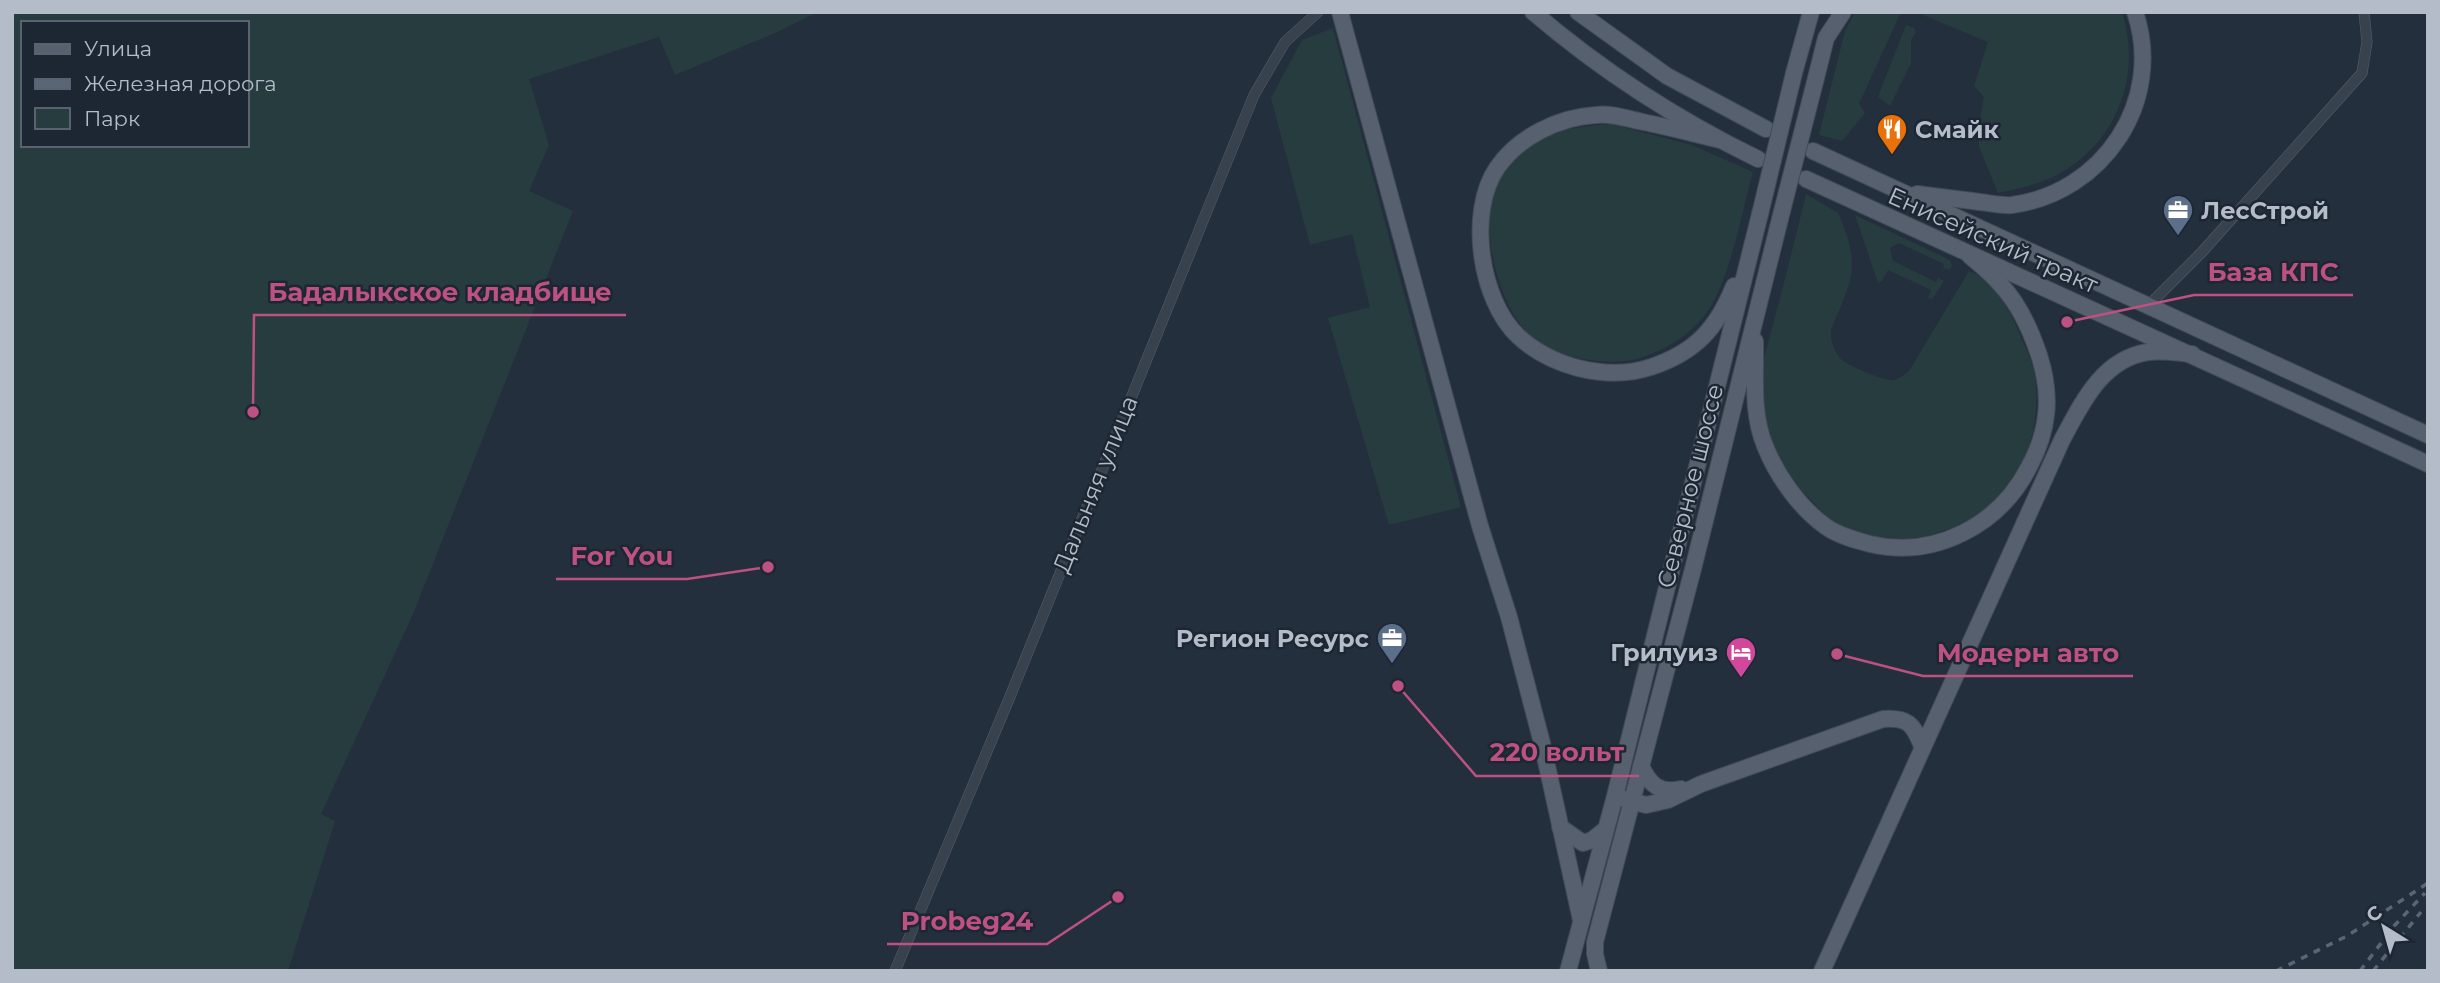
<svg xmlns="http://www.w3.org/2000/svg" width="2440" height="983" font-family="Montserrat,sans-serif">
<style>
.green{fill:#263c3f;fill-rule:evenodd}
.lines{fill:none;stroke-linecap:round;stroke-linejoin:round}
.street-casing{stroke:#565f6c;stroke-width:11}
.primary-casing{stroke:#414a57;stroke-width:18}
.street{stroke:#38414e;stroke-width:10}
.primary{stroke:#56606e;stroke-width:16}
.rail{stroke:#5a6575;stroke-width:3.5;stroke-dasharray:7 7;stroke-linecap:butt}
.primary-bridge-casing{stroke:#414a57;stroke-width:18;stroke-linecap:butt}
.primary-bridge{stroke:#56606e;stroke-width:16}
.labels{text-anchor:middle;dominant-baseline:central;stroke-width:5;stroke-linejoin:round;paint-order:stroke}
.poi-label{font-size:24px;font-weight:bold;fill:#b4bcc9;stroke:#1d2633;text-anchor:start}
.street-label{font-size:24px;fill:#b4bcc9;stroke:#1d2633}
.leader{fill:none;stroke:#bd5182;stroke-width:2.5}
.callout-dot{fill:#bd5182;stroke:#1d2633;stroke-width:2.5}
.callout-label{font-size:26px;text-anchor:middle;font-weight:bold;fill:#bd5182;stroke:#1d2633;stroke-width:5;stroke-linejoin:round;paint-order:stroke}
</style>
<rect width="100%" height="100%" fill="#242f3e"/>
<g class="green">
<path d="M12,12H818L775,33L675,75L659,37L529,79L549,145L529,191L573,211L413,614L321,814L335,821L288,971H12ZM23,23H247V145H23Z"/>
<polygon points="1855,12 1901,12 1859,104 1865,113 1842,141 1819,135 1845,31"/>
<path d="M1916,12H2122C2143,76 2116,145 2055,176C2037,185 2017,189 1998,193L1979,147L1978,130L1984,97L1974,86L1988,42Z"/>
<polygon points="1906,25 1914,28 1916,32 1911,40 1911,63 1890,106 1878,97"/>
<polygon points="1333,28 1461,507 1389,525 1328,318 1370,307 1352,234 1310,245 1271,98 1302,40"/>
<path d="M1611,124L1692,145L1753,172C1742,211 1731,276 1709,309C1693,334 1665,351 1636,359C1603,367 1551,357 1527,332C1498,302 1481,232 1494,192C1500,174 1515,156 1529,145C1552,129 1584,126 1611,124Z"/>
<path d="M1806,194L1838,213C1862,267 1852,279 1831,330C1830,340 1834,353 1842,360C1850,366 1885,382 1894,380C1899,379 1905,374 1909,371L1969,271C1998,282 2013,317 2024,344C2028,354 2033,364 2035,374C2043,439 2018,499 1956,526C1935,535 1913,541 1890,538C1871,536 1846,531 1830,519C1822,513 1815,504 1808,497C1779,469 1762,435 1760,394C1759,369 1769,341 1775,317C1786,276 1796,235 1806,194Z"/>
<polygon points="1855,215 1950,260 1952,266 1949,270 1943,268 1944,264 1899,243 1890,248 1893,261 1936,282 1938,278 1944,281 1932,299 1928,298 1931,290 1888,270 1882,281 1878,283"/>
</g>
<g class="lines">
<g class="street-casing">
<g id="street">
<polyline points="2147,307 2202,252 2362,73 2367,42 2364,12"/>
<polyline points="895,971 1009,699 1254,95 1285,42 1318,12"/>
</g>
</g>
<g class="primary-casing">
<g id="primary">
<polyline points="1340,12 1480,526 1509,617 1542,743 1581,920"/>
<path d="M1533,12C1602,71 1676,119 1758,159"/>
<polyline points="1578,12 1667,76 1766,129"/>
<polyline points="1794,73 1811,12"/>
<polyline points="1816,78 1826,38 1843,12"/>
<path d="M1720,140C1694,134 1669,127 1643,122C1628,119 1612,113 1596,115C1559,117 1518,137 1497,168C1467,212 1480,300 1518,336C1535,352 1556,362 1578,368C1602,374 1627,375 1651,367C1696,352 1717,328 1734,286"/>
<polyline points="1813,151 2428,435"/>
<path d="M1806,179C2013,274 2221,368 2428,464"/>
<path d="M1917,194C1938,197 1959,199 1980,202C1990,203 2002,206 2012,205C2103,193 2165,101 2135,12"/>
<path d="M1755,341C1756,377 1751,412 1765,446C1777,476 1799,507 1825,526C1837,535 1855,540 1870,544C1934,559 1999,526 2029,467C2049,430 2052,395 2039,355C2031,331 2019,304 2001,285C1992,274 1981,265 1970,256"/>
<path d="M1641,766C1650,785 1660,794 1681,789"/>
<path d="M1624,799L1646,805L1668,800L1701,784L1883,719C1908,717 1913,724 1922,746"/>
<polyline points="1560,827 1583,843 1592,840 1606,829"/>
<polyline points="1568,971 1615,796 1760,214"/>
<polyline points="1599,971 1595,954 1595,942 1693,569 1780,219"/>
<path d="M1822,971L2062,440C2082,403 2102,359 2148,352C2163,350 2178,353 2192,354"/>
</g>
</g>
<use href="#street" class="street"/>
<use href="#primary" class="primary"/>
<g class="rail">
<polyline points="2276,971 2347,936 2428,883"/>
<polyline points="2360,971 2394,926 2425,893"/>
<polyline points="2373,971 2421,912"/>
</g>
<g class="primary-bridge-casing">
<g id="primary-bridge">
<polyline points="1760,214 1794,73"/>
<polyline points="1780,219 1816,78"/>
</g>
</g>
<use href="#primary-bridge" class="primary-bridge"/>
</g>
<defs>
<g id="restaurant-pin" transform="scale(1.575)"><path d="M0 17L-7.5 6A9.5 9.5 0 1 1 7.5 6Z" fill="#e8710a" stroke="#1d2633"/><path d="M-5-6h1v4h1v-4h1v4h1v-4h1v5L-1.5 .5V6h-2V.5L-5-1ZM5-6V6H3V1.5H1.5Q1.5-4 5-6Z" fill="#fff"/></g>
<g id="office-pin" transform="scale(1.575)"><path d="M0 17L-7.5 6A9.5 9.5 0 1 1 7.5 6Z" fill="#5c6f8a" stroke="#1d2633"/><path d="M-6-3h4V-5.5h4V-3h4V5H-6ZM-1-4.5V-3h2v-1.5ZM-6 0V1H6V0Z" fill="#fff"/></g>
<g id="hotel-pin" transform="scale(1.575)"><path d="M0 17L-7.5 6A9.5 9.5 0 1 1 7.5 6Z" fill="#d1479c" stroke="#1d2633"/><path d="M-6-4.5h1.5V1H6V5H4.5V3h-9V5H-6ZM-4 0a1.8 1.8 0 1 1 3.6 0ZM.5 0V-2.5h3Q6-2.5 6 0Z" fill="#fff"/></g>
</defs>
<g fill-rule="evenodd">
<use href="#restaurant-pin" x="1892" y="129"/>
<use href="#office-pin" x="2178" y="210"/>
<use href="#office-pin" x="1392" y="638"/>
<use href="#hotel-pin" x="1741" y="652"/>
</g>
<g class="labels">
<g class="poi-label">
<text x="1915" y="129">Смайк</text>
<text x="2201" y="210">ЛесСтрой</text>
<text x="1369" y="638" text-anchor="end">Регион Ресурс</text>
<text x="1718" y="652" text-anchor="end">Грилуиз</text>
</g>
<g class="street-label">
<text transform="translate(1993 240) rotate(24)">Енисейский тракт</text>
<text transform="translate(1095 484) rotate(-68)">Дальняя улица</text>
<text transform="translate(1690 486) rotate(-76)">Северное шоссе</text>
</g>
</g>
<path class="leader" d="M2067 322L2194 295H2353M253 412L254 315H626M768 567L687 579H556M1837 654L1923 676H2133M1398 686L1476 776H1639M1118 897L1047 944H887"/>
<g class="callout-dot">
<circle cx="2067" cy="322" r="7"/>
<circle cx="253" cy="412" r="7"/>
<circle cx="768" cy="567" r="7"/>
<circle cx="1837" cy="654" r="7"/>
<circle cx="1398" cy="686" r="7"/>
<circle cx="1118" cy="897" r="7"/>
</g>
<g class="callout-label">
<text x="2273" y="281">База КПС</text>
<text x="440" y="301">Бадалыкское кладбище</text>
<text x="622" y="565">For You</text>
<text x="2028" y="662">Модерн авто</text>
<text x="1557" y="761">220 вольт</text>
<text x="967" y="930">Probeg24</text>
</g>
<rect width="2440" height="983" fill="none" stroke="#b4bcc9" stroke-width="28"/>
<rect x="21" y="21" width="228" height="126" fill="#1d2633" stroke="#59626f" stroke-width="2"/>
<rect x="35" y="44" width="35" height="10" fill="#56606e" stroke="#59626f" stroke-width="2"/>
<text x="84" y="56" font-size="21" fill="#b4bcc9">Улица</text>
<rect x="35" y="79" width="35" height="10" fill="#5a6575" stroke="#59626f" stroke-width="2"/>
<text x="84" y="91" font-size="21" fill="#b4bcc9">Железная дорога</text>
<rect x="35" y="108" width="35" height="21" fill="#263c3f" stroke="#59626f" stroke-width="2"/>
<text x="84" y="126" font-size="21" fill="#b4bcc9">Парк</text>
<g transform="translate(2384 927) rotate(323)" stroke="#1d2633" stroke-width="5" paint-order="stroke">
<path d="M0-5L12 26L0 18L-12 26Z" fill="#b4bcc9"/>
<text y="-10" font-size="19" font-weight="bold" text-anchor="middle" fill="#b4bcc9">С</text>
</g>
</svg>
